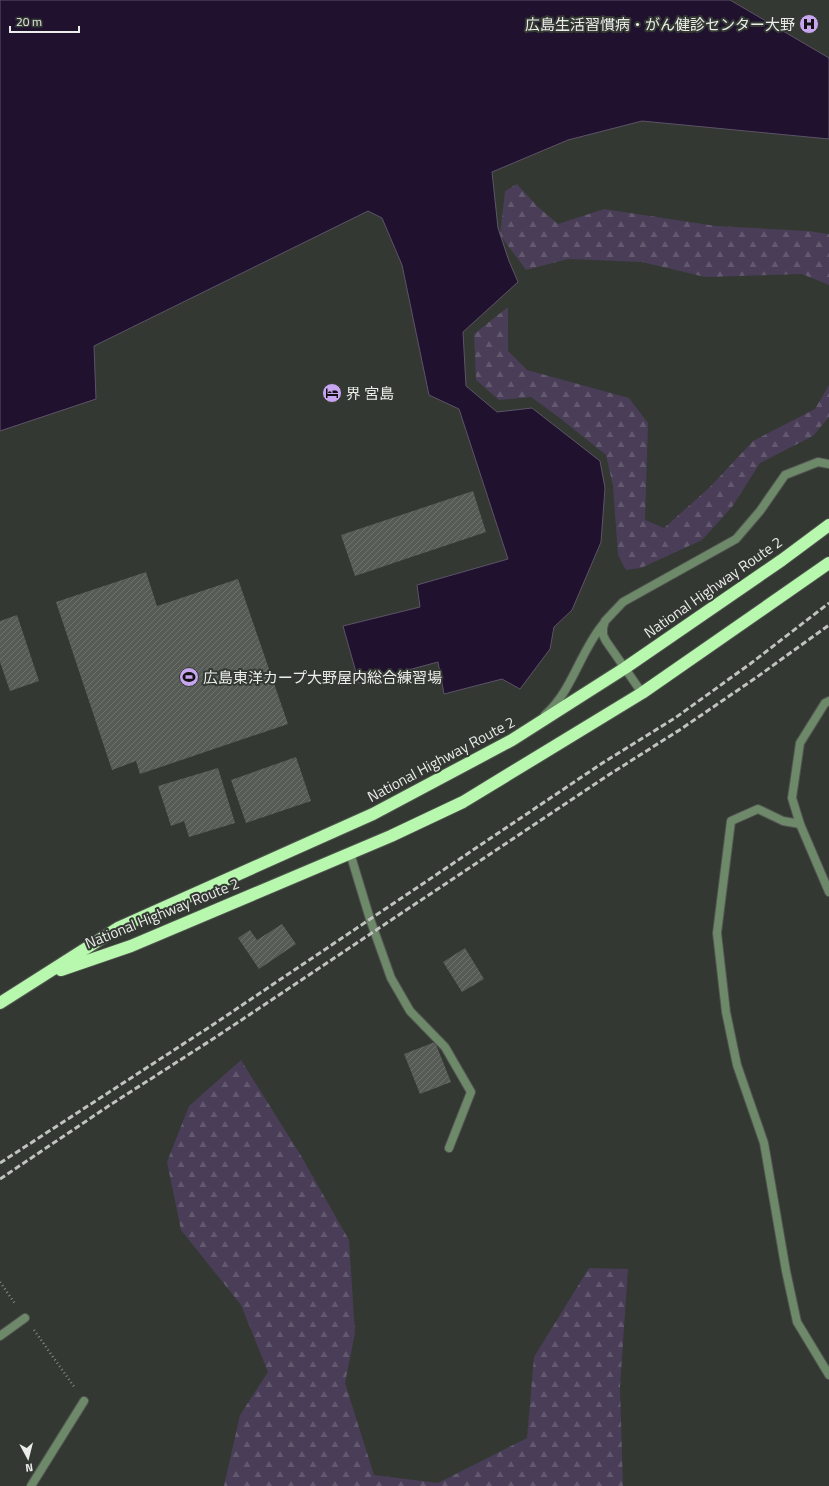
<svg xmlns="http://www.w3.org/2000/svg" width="829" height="1486" font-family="'Titillium Web','Noto Sans JP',sans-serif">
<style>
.forest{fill:url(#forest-firs)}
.water{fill:#20112f;stroke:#5d5367}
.building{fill:url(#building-hatch)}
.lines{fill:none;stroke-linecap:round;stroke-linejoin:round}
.lane-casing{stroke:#50554f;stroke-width:10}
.street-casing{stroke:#50554f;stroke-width:10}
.highway-casing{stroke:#50554f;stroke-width:14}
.path{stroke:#868a85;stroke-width:2.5;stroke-dasharray:1 3;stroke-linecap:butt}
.lane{stroke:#6e886a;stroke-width:8}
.street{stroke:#6e886a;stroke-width:8}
.highway{stroke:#b8f8ae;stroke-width:12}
.rail{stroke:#c0c3bf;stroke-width:3;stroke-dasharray:6 3;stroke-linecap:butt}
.labels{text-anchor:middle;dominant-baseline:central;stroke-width:4;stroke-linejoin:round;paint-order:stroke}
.poi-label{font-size:15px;fill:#eaede9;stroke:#333832;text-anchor:start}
.street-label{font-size:15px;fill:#eaede9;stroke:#333832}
</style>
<defs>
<pattern id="forest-firs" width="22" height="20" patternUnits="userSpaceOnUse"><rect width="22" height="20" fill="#493d57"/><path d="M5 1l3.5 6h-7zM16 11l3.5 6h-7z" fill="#63596f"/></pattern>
<pattern id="building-hatch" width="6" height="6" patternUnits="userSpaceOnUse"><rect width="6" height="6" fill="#565c55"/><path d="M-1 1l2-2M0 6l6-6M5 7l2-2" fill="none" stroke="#6e746d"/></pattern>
</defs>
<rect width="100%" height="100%" fill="#333832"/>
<g class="forest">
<polygon points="517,184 537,206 558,224 604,209 716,226 808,231 829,234 829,285 802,274 705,277 642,262 568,259 526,270 500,235 505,191"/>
<polygon points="508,307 508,351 527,370 629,398 648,423 645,520 664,528 710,487 753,441 815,409 829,385 829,417 813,436 760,463 732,507 702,540 641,568 626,570 618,555 613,486 606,455 561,419 531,397 499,400 476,380 474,334"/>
<polygon points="241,1060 300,1154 349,1240 355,1333 345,1383 374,1475 438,1483 527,1438 534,1357 589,1268 628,1269 620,1387 623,1486 224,1486 240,1415 268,1372 241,1305 181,1230 167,1162 189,1106"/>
</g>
<polygon class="water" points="0,0 730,0 829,58 829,139 642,121 568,140 492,172 498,228 509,261 518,282 463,332 466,386 497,412 532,408 600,461 605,488 601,542 572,610 554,627 550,649 520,689 502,679 444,694 438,662 359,683 343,626 420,607 417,585 508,559 459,409 429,395 402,265 382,218 368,211 94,346 96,399 0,431"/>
<g class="building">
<polygon points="473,491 486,532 355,576 341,535"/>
<polygon points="146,572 157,606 238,579 288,724 140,774 136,761 112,770 56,602"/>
<polygon points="17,615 39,681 10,691 0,662 0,621"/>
<polygon points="296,757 311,801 246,823 231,780"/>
<polygon points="218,768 235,823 189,837 184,821 171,826 158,786"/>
<polygon points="282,924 296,944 259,969 238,938 250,930 257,940"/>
<polygon points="465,948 484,979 462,992 443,962"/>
<polygon points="435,1042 451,1082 420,1094 404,1054"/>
</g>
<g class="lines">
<g class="lane-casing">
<polyline id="lane" points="800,824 829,892"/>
</g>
<g class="street-casing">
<g id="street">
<polyline points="642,693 606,641 603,635 603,628 605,621 623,602 736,539 760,511 785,475 818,462 829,464"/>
<polyline points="829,701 825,703 800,743 792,798 800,824 783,821 758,809 731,821 717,933 726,1012 737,1065 764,1143 786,1271 797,1322 829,1375"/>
<path d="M545,715C573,690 580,651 604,623"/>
<polyline points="350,853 370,919 391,978 410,1011 445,1047 471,1092 449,1148"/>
<polyline points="0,1336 25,1318"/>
<polyline points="31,1486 84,1401"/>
</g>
</g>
<g class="highway-casing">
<g id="highway">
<polyline points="61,970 131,946 391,836 463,802 642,693 829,563"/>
<polyline points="0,1003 118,928 373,814 512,740 625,668 782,560 829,525"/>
</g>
</g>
<g class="path">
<polyline points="0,1282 16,1305"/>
<polyline points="34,1330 75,1388"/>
</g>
<use href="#lane" class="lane"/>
<use href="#street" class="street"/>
<use href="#highway" class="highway"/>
<g class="rail">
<polyline points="0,1163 211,1026 604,762 675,718 750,664 829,603"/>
<polyline points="0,1179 110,1105 216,1037 607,776 681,729 757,677 829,625"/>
</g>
</g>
<defs>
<g id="hospital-disc" transform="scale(1)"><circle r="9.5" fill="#c8a6ef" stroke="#333832"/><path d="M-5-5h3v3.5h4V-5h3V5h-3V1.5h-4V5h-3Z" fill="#111"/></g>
<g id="hotel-disc" transform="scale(1)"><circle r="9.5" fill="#c8a6ef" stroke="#333832"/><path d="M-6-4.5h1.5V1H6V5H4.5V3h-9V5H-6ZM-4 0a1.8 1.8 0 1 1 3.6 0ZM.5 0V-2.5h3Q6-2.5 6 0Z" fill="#111"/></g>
<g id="stadium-disc" transform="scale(1)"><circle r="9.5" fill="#c8a6ef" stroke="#333832"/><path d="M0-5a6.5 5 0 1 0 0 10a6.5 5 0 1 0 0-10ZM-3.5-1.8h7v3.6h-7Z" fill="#111"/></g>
</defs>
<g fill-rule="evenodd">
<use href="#hospital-disc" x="809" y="24"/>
<use href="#hotel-disc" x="332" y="393"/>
<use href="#stadium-disc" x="189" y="677"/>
</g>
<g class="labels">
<g class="poi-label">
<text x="795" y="24" text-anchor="end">広島生活習慣病・がん健診センター大野</text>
<text x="346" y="393">界 宮島</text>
<text x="203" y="677">広島東洋カープ大野屋内総合練習場</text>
</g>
<g class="street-label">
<text transform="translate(713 587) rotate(-35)">National Highway Route 2</text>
<text transform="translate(441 759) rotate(-28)">National Highway Route 2</text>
<text transform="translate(162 913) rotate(-22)">National Highway Route 2</text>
</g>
</g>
<g transform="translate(28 1458) rotate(173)" stroke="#333832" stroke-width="3" paint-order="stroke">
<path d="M0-3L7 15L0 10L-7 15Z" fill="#eaede9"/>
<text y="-6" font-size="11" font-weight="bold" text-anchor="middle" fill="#eaede9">N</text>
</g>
<path d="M10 26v6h69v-6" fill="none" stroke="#eaede9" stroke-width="2"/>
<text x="16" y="26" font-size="12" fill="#eaede9" stroke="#333832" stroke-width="3" paint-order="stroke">20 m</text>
</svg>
